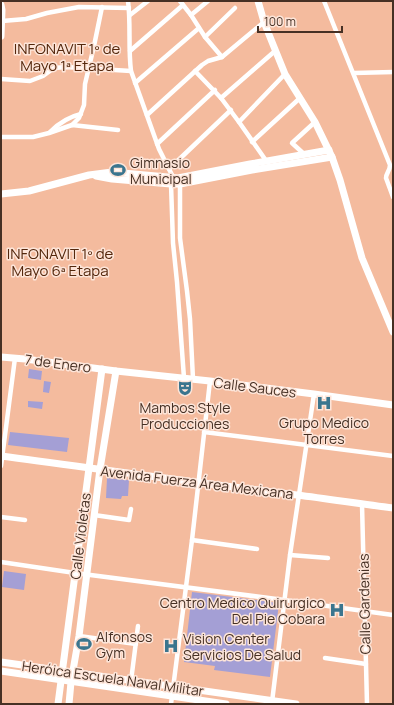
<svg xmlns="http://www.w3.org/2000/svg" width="394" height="705" font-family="Manrope,sans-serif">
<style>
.building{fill:#a49fd5}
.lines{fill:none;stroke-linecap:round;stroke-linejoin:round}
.street{stroke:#fff;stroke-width:4.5}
.secondary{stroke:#fff;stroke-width:7}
.primary{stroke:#fff;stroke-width:7}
.labels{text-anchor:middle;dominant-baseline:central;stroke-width:3;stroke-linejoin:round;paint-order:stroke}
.poi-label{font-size:14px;fill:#463024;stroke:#fde5d9;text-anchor:start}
.street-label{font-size:14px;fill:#463024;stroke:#fde5d9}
.neighbourhood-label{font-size:15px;fill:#54270c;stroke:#fde5d9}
</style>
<rect width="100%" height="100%" fill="#f4bb9e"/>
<g class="building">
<polygon points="29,369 42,371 41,380 28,378"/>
<polygon points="44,381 51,382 49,393 43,392"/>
<polygon points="28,401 43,402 42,409 28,407"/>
<polygon points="10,432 69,438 67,452 8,445"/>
<polygon points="107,478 129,480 128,496 122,496 121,499 106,498"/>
<polygon points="4,571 26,574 24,590 2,587"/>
<polygon points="192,592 279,603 270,677 214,670 215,666 184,662"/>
</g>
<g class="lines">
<g class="street">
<path d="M128,1C131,24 128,48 131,71L159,149L174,179"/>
<polyline points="180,1 191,15 205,37 222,57"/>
<path d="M324,1L390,165C390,171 386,173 386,178L393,197"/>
<polyline points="130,15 148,1"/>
<polyline points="191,15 208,1"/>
<polyline points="2,21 26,19 47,13 79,7 129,8"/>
<polyline points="205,37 235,8"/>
<polyline points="130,51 183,5"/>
<polyline points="195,71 221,98 239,122 267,162"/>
<polyline points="354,73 393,72"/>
<polyline points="1,79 30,81 43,76 54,68 66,67 131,71"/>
<polyline points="135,83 199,28"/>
<polyline points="221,98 275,51"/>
<polyline points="147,115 202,65 208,61 222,57 264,22"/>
<polyline points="239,122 285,74"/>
<polyline points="72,125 79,118 84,105 85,84 94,46 102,7"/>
<path d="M50,132C59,123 68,117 81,114"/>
<polyline points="1,137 33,137 49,133 72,125 118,130"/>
<polyline points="252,142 300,98"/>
<polyline points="157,144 215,90"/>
<polyline points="304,154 292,143 315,122"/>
<polyline points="169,169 231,110"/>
<polyline points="171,184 173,243 177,282 184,378"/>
<polyline points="180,184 180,238 187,291 190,319 193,379"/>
<polyline points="204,432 393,456"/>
<polyline points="1,466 15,358"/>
<polyline points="362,504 367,704"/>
<polyline points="94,515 129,520 131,509"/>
<polyline points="1,517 25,520"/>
<polyline points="192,540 257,549"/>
<polyline points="290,555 328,558"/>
<polyline points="1,562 75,573 284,600 393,615"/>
<polyline points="79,636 136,644"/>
<polyline points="325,658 366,664"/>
<polyline points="131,681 138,626"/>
<polyline points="272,702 290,555 314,394"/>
<polyline points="171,704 192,540 210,381"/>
</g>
<g class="secondary">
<polyline points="258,1 264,22 272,42 285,74 315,122 332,157 340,180 362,258 393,332"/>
<polyline points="96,176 112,179 171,184 180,184 252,170 332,157"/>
<polyline points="1,194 29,191 89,175 112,172 178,178 250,164 329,150"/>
<polyline points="1,357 25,359 116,371 210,381 314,394 393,405"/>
<path d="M1,456C99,469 198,483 297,495C329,499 361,504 393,508"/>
<polyline points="1,662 296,704"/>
<polyline points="1,671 226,704"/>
<polyline points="58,704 102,369"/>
<polyline points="69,704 71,682 79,636 100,469 116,371"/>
</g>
<polyline class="primary" points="1,5 2,10 1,36"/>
</g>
<defs>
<g id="stadium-bare" transform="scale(1.2)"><path d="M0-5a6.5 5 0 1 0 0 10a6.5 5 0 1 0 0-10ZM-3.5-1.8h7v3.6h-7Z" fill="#3b758e" stroke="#fde5d9" stroke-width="2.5" paint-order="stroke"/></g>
<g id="theatre-bare" transform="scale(1.2)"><path d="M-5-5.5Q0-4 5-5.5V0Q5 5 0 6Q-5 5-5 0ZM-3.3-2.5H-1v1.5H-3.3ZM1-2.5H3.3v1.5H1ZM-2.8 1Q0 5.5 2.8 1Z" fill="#3b758e" stroke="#fde5d9" stroke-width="2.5" paint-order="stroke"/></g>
<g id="hospital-bare" transform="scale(1.2)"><path d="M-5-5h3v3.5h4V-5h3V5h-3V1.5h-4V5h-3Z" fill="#3b758e" stroke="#fde5d9" stroke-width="2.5" paint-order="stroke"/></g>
</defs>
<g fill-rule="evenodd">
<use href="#stadium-bare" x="118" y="170"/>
<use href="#theatre-bare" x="185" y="388"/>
<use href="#hospital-bare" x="324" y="403"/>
<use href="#hospital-bare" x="337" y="610"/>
<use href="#stadium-bare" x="84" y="644"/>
<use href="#hospital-bare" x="171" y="646"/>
</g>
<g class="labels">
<g class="poi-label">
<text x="130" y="162">Gimnasio<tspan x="130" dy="16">Municipal</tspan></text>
<text x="185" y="407" text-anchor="middle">Mambos Style<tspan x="185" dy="16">Producciones</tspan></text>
<text x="324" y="422" text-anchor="middle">Grupo Medico<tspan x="324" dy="16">Torres</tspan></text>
<text x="325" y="602" text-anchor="end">Centro Medico Quirurgico<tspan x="325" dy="16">Del Pie Cobara</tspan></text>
<text x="96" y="636">Alfonsos<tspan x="96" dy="16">Gym</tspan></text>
<text x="183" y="638">Vision Center<tspan x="183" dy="16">Servicios De Salud</tspan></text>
</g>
<g class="street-label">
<text transform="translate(58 363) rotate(7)">7 de Enero</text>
<text transform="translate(255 387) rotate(7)">Calle Sauces</text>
<text transform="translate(197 482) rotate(7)">Avenida Fuerza Área Mexicana</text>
<text transform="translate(80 536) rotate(-83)">Calle Violetas</text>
<text transform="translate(364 604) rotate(-91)">Calle Gardenias</text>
<text transform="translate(113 678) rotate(8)">Heróica Escuela Naval Militar</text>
</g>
<g class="neighbourhood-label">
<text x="67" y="48">INFONAVIT 1º de<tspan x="67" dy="17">Mayo 1ª Etapa</tspan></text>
<text x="60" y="253">INFONAVIT 1º de<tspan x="60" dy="17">Mayo 6ª Etapa</tspan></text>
</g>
</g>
<rect width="394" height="705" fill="none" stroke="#463024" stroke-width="4"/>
<path d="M258 26v6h84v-6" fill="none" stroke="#463024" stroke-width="2"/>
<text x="264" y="26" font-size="12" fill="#463024" stroke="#fde5d9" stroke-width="3" paint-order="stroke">100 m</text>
</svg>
